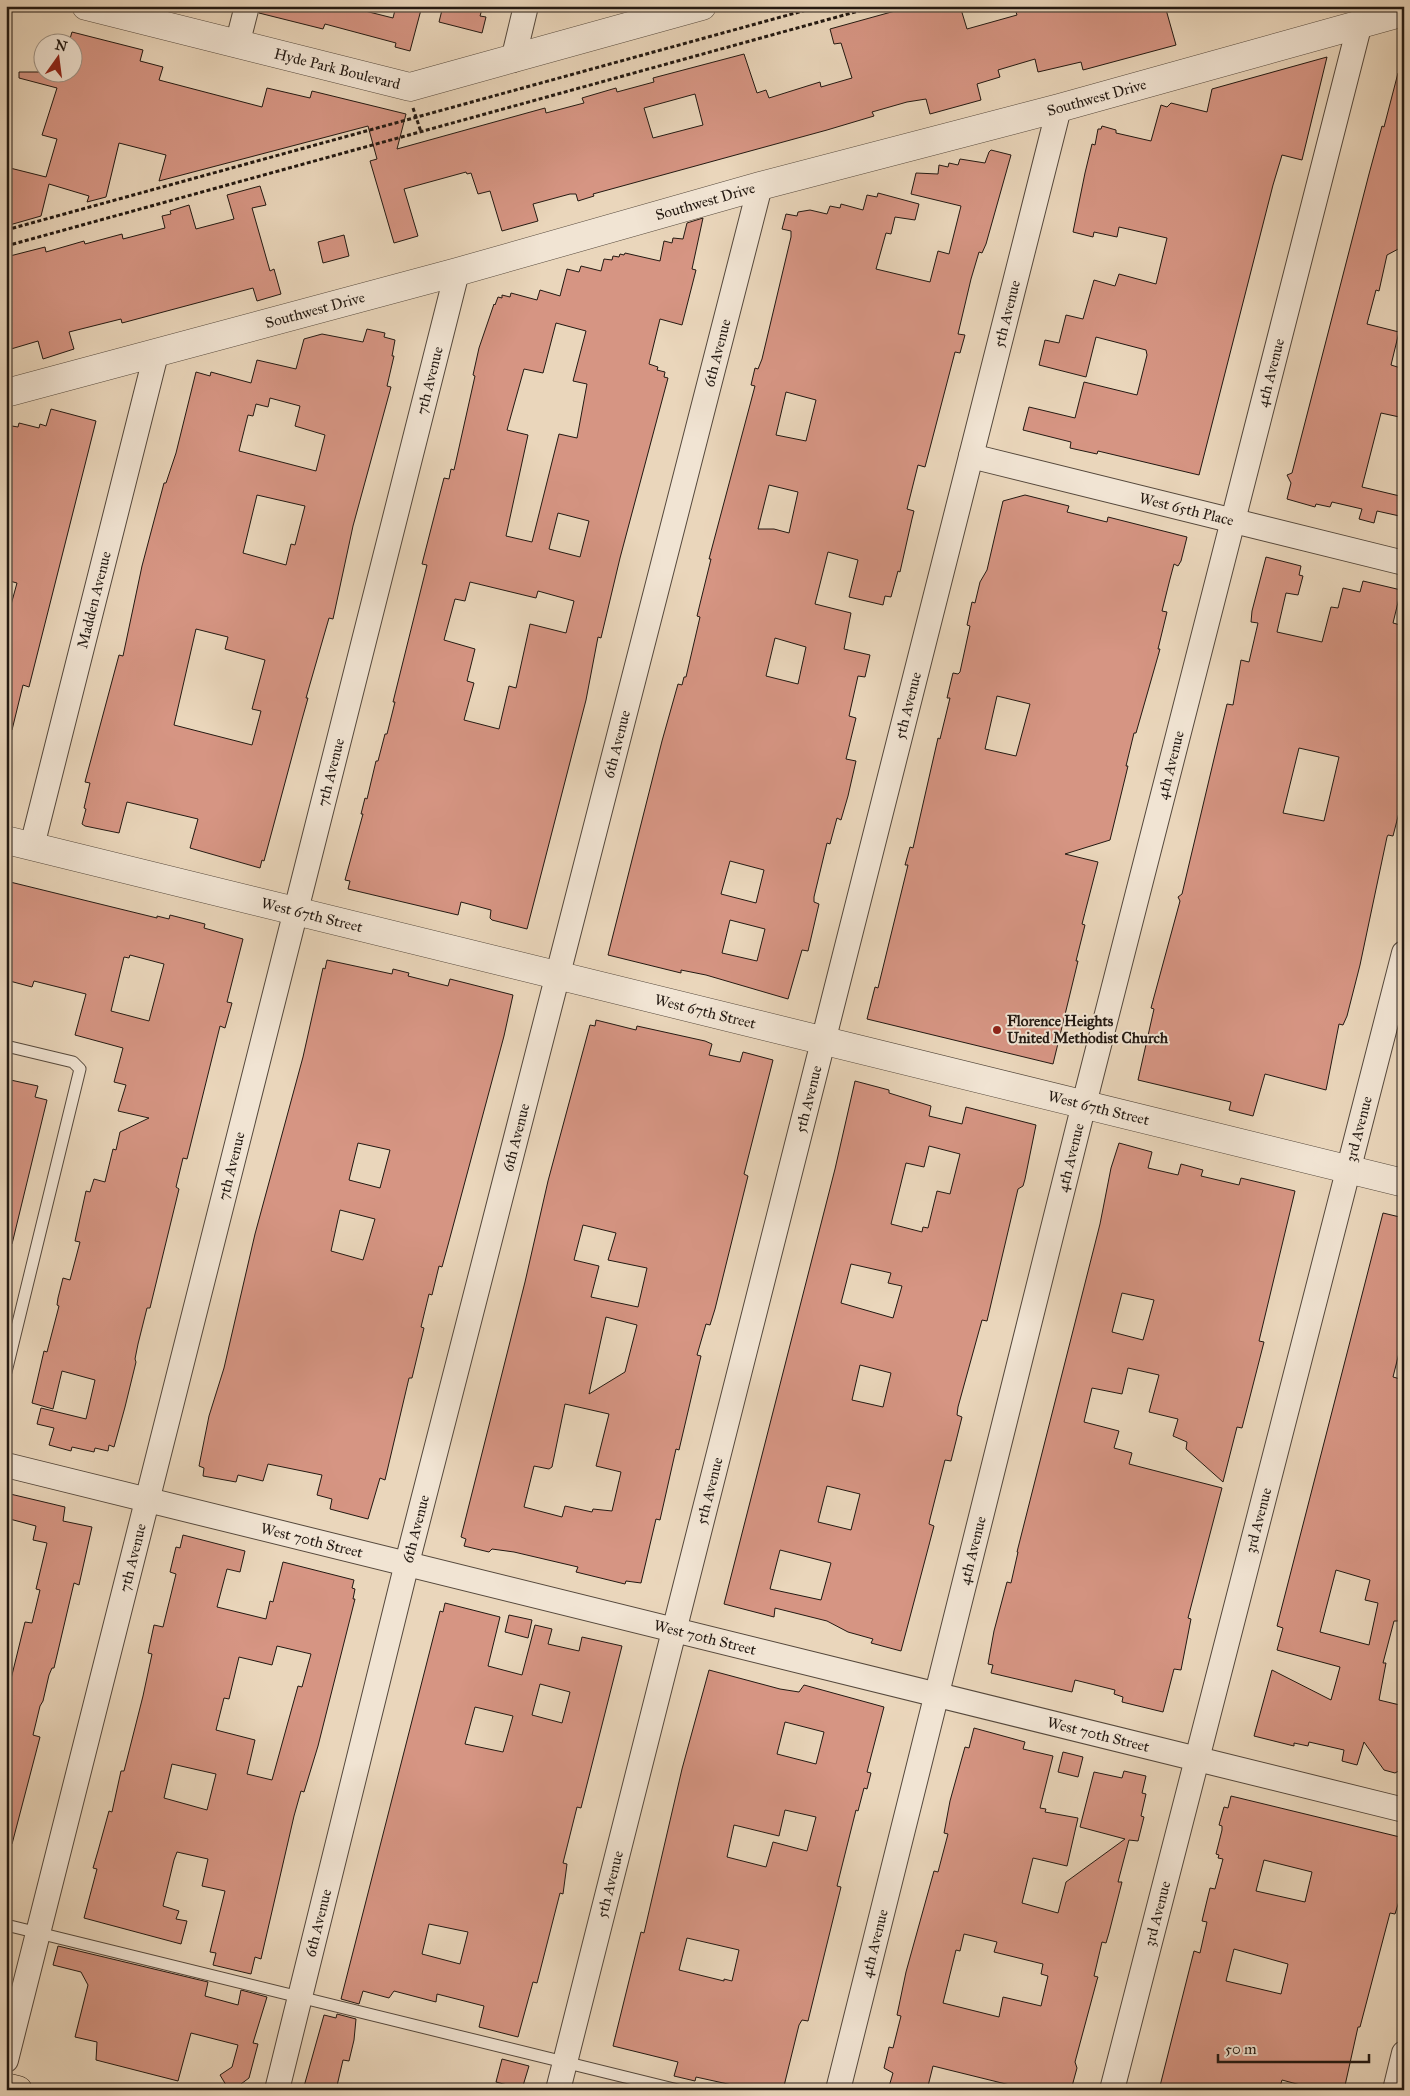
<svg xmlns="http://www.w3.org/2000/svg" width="1410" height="2096" font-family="'IM FELL Great Primer',serif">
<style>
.building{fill:#d69583;stroke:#231912;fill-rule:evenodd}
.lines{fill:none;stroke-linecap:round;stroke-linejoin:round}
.service-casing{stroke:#55483c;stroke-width:13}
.minor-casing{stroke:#55483c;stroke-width:26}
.tertiary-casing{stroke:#55483c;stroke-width:29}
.primary-casing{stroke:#231912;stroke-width:29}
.path{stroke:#231912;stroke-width:3;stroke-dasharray:4 2.5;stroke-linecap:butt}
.service{stroke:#f1e4d3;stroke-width:11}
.minor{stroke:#f1e4d3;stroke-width:24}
.tertiary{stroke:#f1e4d3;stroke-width:28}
.primary{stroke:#ead6bb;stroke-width:28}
.poi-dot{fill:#8f2418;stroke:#f1e4d3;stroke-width:2}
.labels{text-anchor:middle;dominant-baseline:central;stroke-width:4;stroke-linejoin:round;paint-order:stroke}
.street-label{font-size:15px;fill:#231912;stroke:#f1e4d3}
.poi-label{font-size:15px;font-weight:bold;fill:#231912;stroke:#f1e4d3;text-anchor:start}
</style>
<rect width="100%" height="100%" fill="#ead6bb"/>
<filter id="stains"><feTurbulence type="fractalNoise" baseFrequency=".004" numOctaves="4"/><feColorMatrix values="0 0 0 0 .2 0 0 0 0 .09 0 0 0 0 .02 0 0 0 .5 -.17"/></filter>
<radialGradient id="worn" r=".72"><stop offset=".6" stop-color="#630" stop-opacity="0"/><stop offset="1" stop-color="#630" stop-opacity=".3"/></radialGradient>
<g class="building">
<polygon points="260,6 345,6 393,18 396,6 422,6 410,51 395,47 396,43 325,24 323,29 259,13"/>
<polygon points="443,6 483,6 480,16 486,17 482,33 439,22"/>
<path d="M913,6H960L967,29L1017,15L1014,6H1165L1176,45L1083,70L1081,62L1038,72L1035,59L998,70L1000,77L977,84L981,100L930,114L926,99L907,102L872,112L874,116L827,130L593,194L594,196L578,201L576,194H570L533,204L538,221L502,231L490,191L478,194L471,173L467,174L466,172L404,189L418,236L394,243L370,161L377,159L368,126L159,181L166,155L119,143L106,197L87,202L89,196L49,184L41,216L6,226V167L46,177L57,139L42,135L57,88L19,78V72H72V42H69L72,32L143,50L140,61L163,67L159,80L262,107L267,88L310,98L312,91L406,114L397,149L545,108L546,113L584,103L582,98L616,88L617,92L654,82L653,78L744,54L757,93L766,90L769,98L820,82L821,87L852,78L841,43L834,44L830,29ZM695,94L703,125L653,138L644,108Z"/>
<polygon points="1327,57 1302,160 1282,155 1273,185 1199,475 1098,451 1097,454 1070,448 1071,442 1023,430 1029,407 1075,418 1084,382 1137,395 1147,355 1146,350 1096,337 1086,377 1039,365 1045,340 1059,343 1066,315 1083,319 1094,280 1115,286 1119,274 1156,284 1167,238 1119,227 1117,237 1094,232 1093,237 1073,232 1085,173 1092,144 1095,145 1098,129 1101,129 1102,126 1116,130 1116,133 1151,141 1161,105 1167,107 1171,103 1207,112 1212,89"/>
<polygon points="1398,73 1404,74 1404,180 1400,194 1404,195 1404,239 1402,247 1387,255 1379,291 1376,290 1367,324 1399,332 1391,365 1404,369 1404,418 1381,413 1362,487 1404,497 1404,517 1377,511 1374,523 1359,519 1362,509 1332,502 1330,507 1316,504 1315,507 1287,499 1291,483 1287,475 1292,473 1369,174 1382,126 1384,127"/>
<path d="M991,150L1011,155L986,244L982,253L979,252L971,279L958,334L965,335L960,353L955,352L925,467L918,465L907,509L914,511L912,519L900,572L898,571L891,597L885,596L883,605L849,597L858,560L828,552L815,604L851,613L844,649L870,655L865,677L858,676L849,716L856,718L846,759L856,761L848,796L841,820L837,818L830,844L827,843L814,897V902L819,904L812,934L808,951L802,950L788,999L706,975L681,970V973L608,955L662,741L678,684L682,685L684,677H686L700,617L697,616L711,559H709L755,386L751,385L755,368L758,369L762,359L791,237V231L782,229L786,214L797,216L798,212L810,210L827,214L830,206L840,208L841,204L863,210L867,195L877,197L878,193L919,204L915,220L895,217L891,234L886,233L876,269L930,282L938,251L949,254L961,206L911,194L916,173L938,174L939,165L948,167L949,163L958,165L960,159L985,163L989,152ZM786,392L816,400L806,441L776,435ZM769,485L798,492L789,533L774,529H758ZM775,638L806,647L798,684L766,676ZM730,861L764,870L756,903L721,894ZM730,920L765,929L757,961L722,953Z"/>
<polygon points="260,186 266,205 252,208 270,271 274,269 281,294 257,301 253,288 122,323 121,319 69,332 74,349 43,359 38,341 11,349 6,333 6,257 45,247 46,252 84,241 85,244 122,234 123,239 165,228 162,216 171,214 170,211 189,205 196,229 234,219 227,195"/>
<path d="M703,218L692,269L696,270L682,325L660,319L649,364L658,367L657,370L665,372L664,377L668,378L620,558L601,638L598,637L586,700L527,929L492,920L490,918L491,910L461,902L458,915L348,889L350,881L345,880L363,814H361L365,798L367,799L376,761H378L385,734H387L395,702H393L427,565L422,564L444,478L449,479L451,469L454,470L475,376L473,375L479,348L494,304L495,305L498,297L502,298V295L510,297L511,293L537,300L540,290L560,296L567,269L579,272L581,266L601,271L604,259L612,260L613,256L619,257L620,254L624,255L625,253L660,261L664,241L672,243L673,238L683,239L687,223ZM556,323L586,331L573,381L587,384L577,438L559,434L532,542L506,536L528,435L507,430L524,369L543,373ZM558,513L589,521L580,557L549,549ZM470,582L536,598L538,591L574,601L566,633L530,624L516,688L509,686L499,729L464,720L474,683L467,681L475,649L444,640L455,599L465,601Z"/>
<polygon points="344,235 349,256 323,263 318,242"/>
<path d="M367,329L385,333L384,337L395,340L392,356H394L387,386L391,387L353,526L333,619L329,618L306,698H308L301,723L264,861L262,860L260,868L190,848L198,819L127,802L119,833L85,826L82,824L86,809L84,808L90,783L85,782L119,655L123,656L142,566L164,483H166L176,453L196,372L210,376L211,372L251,383L257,360L296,369L304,339L322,334L363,342ZM270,398L300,406L295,426L325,435L316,471L239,451L248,415L253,416L256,404L268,407ZM257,495L305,506L295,545L291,544L286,565L243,553ZM196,629L228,637L225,649L265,660L252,709L261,711L252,745L174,725Z"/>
<polygon points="51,409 96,421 29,687 23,685 12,730 6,730 6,623 17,583 6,580 6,425 18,427 19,423 39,428 40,424 46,426"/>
<path d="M1025,495L1069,506L1067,512L1107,522L1108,517L1187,537L1181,561L1178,566L1174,564L1170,579L1162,611L1167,612L1158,649H1160L1136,733H1134L1126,766H1128L1110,840L1065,854L1098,862L1082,924L1085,925L1076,961H1078L1053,1064L867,1019L875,987L878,988L908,865H905L910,847L913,848L938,738L940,739L950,698H947L953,673L958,674L960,672L970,626L967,625L972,602L975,603L980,582L987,570L1003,501ZM997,696L1030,704L1016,756L985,749Z"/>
<path d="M1266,557L1301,566L1299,575L1303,576L1298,595L1286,593L1277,632L1322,642L1331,607L1338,608L1343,588L1360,592L1363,581L1401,590L1393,623L1404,626V793L1393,836L1388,835L1387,837L1360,965L1347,1016L1343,1025L1339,1024L1326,1090L1265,1074L1253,1116L1229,1110L1231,1102L1138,1080L1154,1009L1151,1008L1180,901L1178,897L1182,894L1227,704L1233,705L1241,660L1249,662L1258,623L1251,622L1252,611ZM1299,748L1339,757L1324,821L1283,813Z"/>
<path d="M6,881L157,918V916L169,919L170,915L205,924L204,928L243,939L227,1002L232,1003L225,1028L220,1026L187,1159L183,1158L176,1187L179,1189L150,1308H147L138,1344L135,1359L136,1362L125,1407L114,1447L109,1445L108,1451L95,1448L94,1452L72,1447L71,1451L49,1445L54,1428L37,1424L41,1408L86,1419L95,1380L62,1371L53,1409L32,1403L44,1351L47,1352L59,1306L57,1305L58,1298L63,1278L70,1280L80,1242L75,1241L86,1191L90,1192L94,1179L105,1182L113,1149L116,1150L120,1132L149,1118L118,1111L126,1085L114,1082L123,1048L75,1035L86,994L34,981L32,987L6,980ZM130,955L164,964L149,1021L111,1011L124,957L129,958Z"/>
<path d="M327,960L392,974L393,969L409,973L408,976L448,986L450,979L513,995L504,1036L448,1245L442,1267L439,1266L432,1295L429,1294L421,1327L424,1328L412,1378H409L385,1480L380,1478L368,1519L330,1509L332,1499L317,1495L322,1475L268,1464L263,1481L238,1475L236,1482L203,1476L204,1468L199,1466L209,1416L224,1368L255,1234L303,1057L323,968L325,969ZM358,1143L390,1150L380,1188L349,1180ZM340,1210L375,1219L363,1260L331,1251Z"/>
<path d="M596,1020L636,1030L637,1026L705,1041L712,1044L709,1055L740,1062L743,1052L773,1060L744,1174L748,1176L715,1309L710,1325L706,1324L697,1355L701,1356L679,1450L676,1449L660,1520L656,1519L641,1583L626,1581L625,1584L576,1572L578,1567L514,1552L492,1549L489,1552L464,1546L466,1539L461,1537L525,1282L548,1181L590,1025L595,1026ZM583,1225L616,1233L608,1260L647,1268L638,1307L591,1297L599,1266L574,1260ZM606,1317L637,1325L625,1372L589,1394ZM565,1404L609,1414L596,1466L621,1472L612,1511L593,1509L592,1512L565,1506L562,1517L524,1507L534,1466L549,1469L552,1467Z"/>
<polygon points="6,1079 38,1086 35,1097 47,1100 12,1244 6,1243"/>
<path d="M855,1081L889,1090V1093L931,1106L929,1116L962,1124L966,1107L1036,1125L1025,1179L1023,1186L1018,1189L987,1321L982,1320L958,1407L957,1415L962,1417L951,1461L945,1460L930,1519L929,1524L934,1526L901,1651L871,1643L873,1639L848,1632L827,1621L775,1608L774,1617L724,1604L835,1169ZM929,1146L960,1154L950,1194L937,1191L928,1228L923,1227L922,1232L891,1224L906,1163L924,1167ZM851,1264L891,1273L888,1283L902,1286L893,1318L841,1303ZM860,1365L891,1373L883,1407L852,1400ZM827,1486L860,1494L851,1530L818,1522ZM780,1550L831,1563L821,1600L770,1589Z"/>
<path d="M1119,1143L1152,1152L1148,1168L1178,1175L1181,1164L1203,1170L1201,1176L1239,1185L1241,1178L1295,1191L1259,1341L1264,1342L1242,1428L1237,1427L1223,1482L1186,1449L1187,1442L1173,1436L1178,1419L1149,1412L1159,1375L1128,1368L1122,1394L1092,1388L1084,1422L1119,1431L1114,1448L1132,1453L1129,1464L1222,1488L1188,1618L1191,1619L1181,1670L1174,1669L1163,1712L1122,1702L1123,1697L1114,1694L1115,1690L1075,1680L1072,1692L991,1673L993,1665L988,1664L994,1631L1007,1582L1011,1583L1018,1552H1017L1100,1224L1111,1168ZM1122,1293L1154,1300L1143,1340L1112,1332Z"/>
<path d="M1383,1213L1404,1218V1333L1393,1377L1404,1380V1503L1400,1518L1404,1519V1600L1398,1621H1394L1383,1663H1386L1379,1700L1404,1706V1768L1395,1773L1384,1770L1364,1742L1357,1765L1342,1761L1344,1750L1309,1742L1308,1746L1294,1743V1746L1254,1736L1272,1670L1331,1700L1340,1667L1277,1650L1283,1628L1277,1626ZM1336,1570L1370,1580L1365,1600L1378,1603L1369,1645L1320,1632Z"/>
<polygon points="6,1493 65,1507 63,1521 92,1527 79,1585 74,1583 54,1668 52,1668 49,1675 43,1701 40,1706 33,1735 40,1737 12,1844 6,1844 6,1682 10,1683 25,1622 32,1623 40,1590 36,1589 47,1543 33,1540 36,1526 6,1518"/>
<path d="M183,1535L245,1551L240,1572L227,1569L217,1607L266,1619L270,1601L273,1602L283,1562L354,1580L352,1588L355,1589L353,1599H355L318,1746L304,1792L301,1791L294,1816L261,1959L255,1957L251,1974L213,1965L216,1953L210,1952L225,1891L202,1886L208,1859L177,1852L174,1860L163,1906L179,1911L176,1919L187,1921L181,1944L84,1918L97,1869L93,1868L98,1851L109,1811L112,1812L121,1771H124L143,1696L152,1654L148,1653L154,1625L163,1627L176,1574L170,1572L176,1547L180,1548ZM277,1646L311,1654L302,1687L298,1686L272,1780L247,1774L255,1740L216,1730L224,1698L229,1699L239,1657L272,1665ZM172,1764L216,1774L207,1810L164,1798Z"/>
<path d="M445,1603L500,1617L488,1666L522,1675L535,1625L552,1629L548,1644L579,1651L582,1637L622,1646L581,1808L577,1807L563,1863L567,1864L563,1894L560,1893L537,1983L533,1982L518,2037L479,2027L484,2006L437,1994L436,2002L394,1991L389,1998L363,1991L359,2004L341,1999L440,1611L443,1612ZM540,1684L570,1692L562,1723L532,1715ZM475,1707L513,1716L503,1752L465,1744ZM429,1924L468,1932L460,1964L422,1954Z"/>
<polygon points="509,1615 532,1620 528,1638 505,1632"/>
<path d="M709,1670L780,1689L799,1692L804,1685L884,1707L867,1772L871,1773L867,1789L864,1788L858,1811L856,1810L837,1886L841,1887L808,2021L802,2020L799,2025L784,2086L783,2085L781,2090H755L696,2077L695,2081L674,2076L678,2062L613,2046L641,1932L644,1933L682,1769ZM785,1722L824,1732L816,1764L777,1754ZM785,1810L816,1817L807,1851L773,1842L766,1867L727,1857L734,1825L779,1836ZM687,1938L739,1950L732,1981L724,1979V1981L679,1970Z"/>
<path d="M974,1728L1025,1742L1023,1749L1053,1756L1040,1808L1046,1809L1045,1812L1078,1818L1067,1866L1033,1858L1022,1903L1058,1913L1066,1882L1125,1839L1080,1827L1094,1772L1122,1778L1124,1771L1146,1776L1142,1793L1146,1794L1141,1816L1144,1817L1138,1841L1129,1840L1118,1882H1122L1109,1933L1106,1943L1102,1942L1094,1976L1098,1977L1097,1980L1075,2062L1077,2068L1071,2090H1021L1022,2088L933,2066L927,2090H888L893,2073L884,2068L889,2047L893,2048L901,2016L897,2015L906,1972L934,1871L938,1872L948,1834L944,1833L950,1801L965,1747L969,1748ZM964,1934L997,1942L994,1952L1043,1964L1041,1974L1048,1976L1041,2006L1003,1997L999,2017L943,2003L956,1950L960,1951Z"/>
<polygon points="1063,1752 1083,1757 1078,1777 1058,1772"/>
<path d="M1231,1796L1404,1838V1882L1401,1895L1395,1914L1390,1913L1360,2027H1358L1344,2090H1319L1282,2080L1279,2090H1159L1194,1951L1200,1953L1207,1922L1202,1921L1210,1888L1215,1889L1223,1859L1218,1858L1219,1855L1216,1854L1222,1830V1826L1219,1825L1224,1807L1228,1808ZM1264,1860L1312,1872L1305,1902L1256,1891ZM1234,1949L1288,1964L1281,1994L1226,1981Z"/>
<polygon points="58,1946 208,1982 205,1996 238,2005 241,1990 267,1997 253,2043 258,2044 249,2078 233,2090 229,2090 220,2075 232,2067 238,2045 191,2033 178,2081 96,2060 97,2042 75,2037 88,1985 81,1972 53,1965"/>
<polygon points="337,2014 356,2019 354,2040 349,2061 343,2060 336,2090 303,2090 324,2015 336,2018"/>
<polygon points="502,2059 529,2066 522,2089 496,2082"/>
</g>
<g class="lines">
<g class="service-casing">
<g id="service">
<polyline points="6,1046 73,1062 80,1069 6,1372"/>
<polyline points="6,1925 678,2090"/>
</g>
</g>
<g class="minor-casing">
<g id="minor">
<polyline points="237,45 247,6"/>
<polyline points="513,60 526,6"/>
<path id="s1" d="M971,456L1404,563"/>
<path id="s2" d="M32,846L156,354"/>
<path id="s3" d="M6,1465L1404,1810"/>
<path id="s4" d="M6,2060L457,272"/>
<path id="s5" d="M277,2090L407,1563L760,186"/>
<path id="s6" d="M558,2090L1059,108"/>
<path id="s7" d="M838,2090L1084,1104L1360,23"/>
<path id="s8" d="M1112,2090L1404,953"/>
<polyline points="1395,2090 1404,2053"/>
</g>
</g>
<g class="tertiary-casing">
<g id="tertiary">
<path id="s9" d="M86,6L410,87L702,6"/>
<path id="s10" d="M6,393L457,272L760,186L1059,108L1404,12"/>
<path id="s11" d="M6,840L1404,1183"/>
</g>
</g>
<g class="primary-casing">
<polyline id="primary" points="6,2087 18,2090"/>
</g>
<g class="path">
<polyline points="413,108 421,132"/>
<polyline points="6,230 821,6"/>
<polyline points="6,246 877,6"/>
</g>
<use href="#service" class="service"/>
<use href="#minor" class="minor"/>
<use href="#tertiary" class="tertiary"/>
<use href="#primary" class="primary"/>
</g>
<circle class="poi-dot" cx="997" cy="1030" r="5"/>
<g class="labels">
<g class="street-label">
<text stroke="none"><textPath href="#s9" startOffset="259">Hyde Park Boulevard</textPath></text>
<text stroke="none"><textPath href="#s10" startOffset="1130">Southwest Drive</textPath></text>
<text stroke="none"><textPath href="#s10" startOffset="725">Southwest Drive</textPath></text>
<text stroke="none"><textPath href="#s10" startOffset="320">Southwest Drive</textPath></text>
<text stroke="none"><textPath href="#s6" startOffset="1832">5th Avenue</textPath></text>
<text stroke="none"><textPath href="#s5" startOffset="1792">6th Avenue</textPath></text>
<text stroke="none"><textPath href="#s7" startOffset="1771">4th Avenue</textPath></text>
<text stroke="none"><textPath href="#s4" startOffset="1732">7th Avenue</textPath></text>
<text stroke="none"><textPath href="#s1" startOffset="222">West 65th Place</textPath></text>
<text stroke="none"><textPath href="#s2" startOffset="254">Madden Avenue</textPath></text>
<text stroke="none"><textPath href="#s6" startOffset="1428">5th Avenue</textPath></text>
<text stroke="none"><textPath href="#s5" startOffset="1388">6th Avenue</textPath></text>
<text stroke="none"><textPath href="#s7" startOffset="1366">4th Avenue</textPath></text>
<text stroke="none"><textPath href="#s4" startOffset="1328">7th Avenue</textPath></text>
<text stroke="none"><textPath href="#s11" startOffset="315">West 67th Street</textPath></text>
<text stroke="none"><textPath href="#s11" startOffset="720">West 67th Street</textPath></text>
<text stroke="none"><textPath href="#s6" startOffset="1022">5th Avenue</textPath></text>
<text stroke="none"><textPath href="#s11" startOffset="1125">West 67th Street</textPath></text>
<text stroke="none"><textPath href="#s8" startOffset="992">3rd Avenue</textPath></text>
<text stroke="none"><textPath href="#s5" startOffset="982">6th Avenue</textPath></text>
<text stroke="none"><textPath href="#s7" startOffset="961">4th Avenue</textPath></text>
<text stroke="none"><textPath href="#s4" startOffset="922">7th Avenue</textPath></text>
<text stroke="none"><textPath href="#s6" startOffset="618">5th Avenue</textPath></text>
<text stroke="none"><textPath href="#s8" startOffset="588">3rd Avenue</textPath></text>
<text stroke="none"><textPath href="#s5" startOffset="578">6th Avenue</textPath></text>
<text stroke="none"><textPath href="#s3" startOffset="315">West 70th Street</textPath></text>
<text stroke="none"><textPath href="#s7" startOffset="556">4th Avenue</textPath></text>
<text stroke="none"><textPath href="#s4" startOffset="518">7th Avenue</textPath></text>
<text stroke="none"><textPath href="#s3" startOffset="720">West 70th Street</textPath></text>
<text stroke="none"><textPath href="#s3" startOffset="1125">West 70th Street</textPath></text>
<text stroke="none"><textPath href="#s6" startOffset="212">5th Avenue</textPath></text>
<text stroke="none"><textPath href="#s8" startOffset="182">3rd Avenue</textPath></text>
<text stroke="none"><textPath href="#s5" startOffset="172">6th Avenue</textPath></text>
<text stroke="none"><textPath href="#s7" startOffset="151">4th Avenue</textPath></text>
</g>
<g class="poi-label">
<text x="1007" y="1021">Florence Heights<tspan x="1007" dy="17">United Methodist Church</tspan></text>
</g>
</g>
<rect width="1410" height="2096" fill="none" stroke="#ead6bb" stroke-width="25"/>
<rect x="8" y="8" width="1395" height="2081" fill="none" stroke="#231912" stroke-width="2.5"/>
<rect x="12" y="12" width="1385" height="2071" fill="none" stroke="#231912"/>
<g transform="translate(58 58) rotate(14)"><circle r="24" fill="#f1e4d3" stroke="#9f9386"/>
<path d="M0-4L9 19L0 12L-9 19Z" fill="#8f2418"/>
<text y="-8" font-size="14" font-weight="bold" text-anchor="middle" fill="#231912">N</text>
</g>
<path d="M1218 2054v8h151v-8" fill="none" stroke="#231912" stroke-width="2.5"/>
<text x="1225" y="2054" font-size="15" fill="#231912" stroke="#f1e4d3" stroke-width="4" paint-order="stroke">50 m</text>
<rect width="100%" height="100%" filter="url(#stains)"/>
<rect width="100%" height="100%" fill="url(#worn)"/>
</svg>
